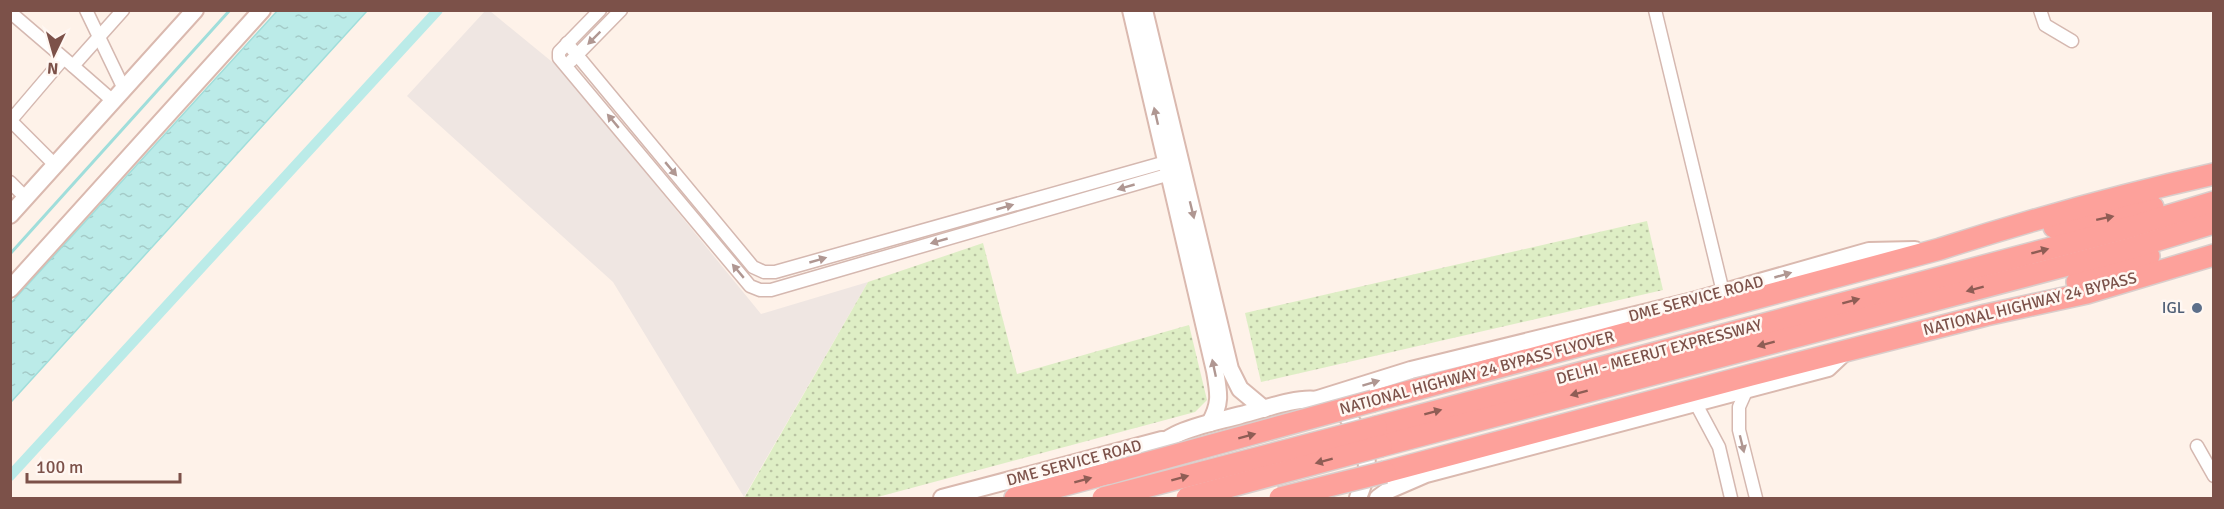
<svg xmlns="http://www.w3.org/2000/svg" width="2224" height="509" font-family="Signika,sans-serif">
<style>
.industrial{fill:#efe6e2}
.grass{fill:url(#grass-dots)}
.water{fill:url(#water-ripples);stroke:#a0dedb;stroke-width:1.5}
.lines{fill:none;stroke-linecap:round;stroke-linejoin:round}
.stream{stroke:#a0dedb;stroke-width:3}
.canal{stroke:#bbebe8;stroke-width:10}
.street-casing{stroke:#d5b8b0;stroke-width:15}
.secondary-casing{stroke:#dab9af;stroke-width:20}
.highway-casing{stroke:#dacecc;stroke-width:24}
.street{stroke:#fff;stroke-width:12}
.secondary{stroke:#fff;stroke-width:16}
.highway{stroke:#fda19b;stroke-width:21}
.highway-bridge-casing{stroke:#dacecc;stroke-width:24;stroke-linecap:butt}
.highway-bridge{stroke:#fda19b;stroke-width:21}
.oneway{fill:#b09792}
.oneway2{fill:#8f5d55}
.service-dot{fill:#5c6f8a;stroke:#fff7f2;stroke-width:2}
.labels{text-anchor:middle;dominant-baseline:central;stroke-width:5;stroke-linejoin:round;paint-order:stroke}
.street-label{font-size:16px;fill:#7c5149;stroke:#fff7f2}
.service-label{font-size:16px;fill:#4e5e75;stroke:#fff7f2;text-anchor:end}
</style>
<defs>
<pattern id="grass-dots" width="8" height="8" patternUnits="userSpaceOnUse" patternTransform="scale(1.5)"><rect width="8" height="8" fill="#deeec5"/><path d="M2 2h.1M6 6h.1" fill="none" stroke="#b9c3a2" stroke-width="1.8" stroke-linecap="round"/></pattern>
<pattern id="water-ripples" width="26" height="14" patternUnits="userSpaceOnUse" patternTransform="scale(1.5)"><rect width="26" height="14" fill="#bbebe8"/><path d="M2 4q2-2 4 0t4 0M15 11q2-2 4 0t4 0" fill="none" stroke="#a4cbc8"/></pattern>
</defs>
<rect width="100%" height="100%" fill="#fef2e9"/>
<polygon class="industrial" points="485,11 490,11 562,70 761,314 868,282 744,497 613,282 407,96"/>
<g class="grass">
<polygon points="1647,221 1663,290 1261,382 1245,313"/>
<polygon points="983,243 1017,374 1189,325 1207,400 1195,412 874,498 744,498 868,282"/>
</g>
<polygon class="water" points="278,10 367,11 11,402 11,303"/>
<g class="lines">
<polyline class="stream" points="10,254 230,10"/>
<polyline class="canal" points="10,476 438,10"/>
<g class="street-casing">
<g id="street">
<polyline points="86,10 124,89"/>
<polyline points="600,10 559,52 559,58 750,286 760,290 771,290 1177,172"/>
<polyline points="1655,10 1723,292"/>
<polyline points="2040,10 2045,25 2072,41"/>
<polyline points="10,12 73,66 123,10"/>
<polyline points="567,43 753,267 764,272 775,272 1173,160"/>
<polyline points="571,61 621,10"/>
<polyline points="73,66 113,101"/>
<polyline points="10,120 56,166"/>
<polyline points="11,120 63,59"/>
<polyline points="10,182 26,198"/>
<polyline points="1747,389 1739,407 1739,430 1756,498"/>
<polyline points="1695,402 1719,447 1731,498"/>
<polyline points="2197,446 2214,476"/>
</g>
</g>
<g class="secondary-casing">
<g id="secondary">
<path d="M1131,10L1215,371C1219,394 1221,403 1210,423"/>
<polyline points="1144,10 1230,369 1240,389 1264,409"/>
<polyline points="10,215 195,10"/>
<polyline points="10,289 262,10"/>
<polyline points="1315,400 1411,370 1689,302 1869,251 1915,250"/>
<path d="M1141,469C1158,430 1205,425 1241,415C1262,410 1295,397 1317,400C1348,405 1367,438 1367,468C1367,477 1361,489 1358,498"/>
<polyline points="942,498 1162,440"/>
<polyline points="1378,498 1389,490 1426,474 1828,368 1846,351"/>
</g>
</g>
<g class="highway-casing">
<g id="highway">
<polyline points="2054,227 2064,226 2153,207"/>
<polyline points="2077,282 2149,256"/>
<path d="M1373,401L1940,249C2030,220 2121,195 2214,174"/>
<polyline points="1376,427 2127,228 2214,202"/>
<polyline points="1381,446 2125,250 2214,223"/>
<polyline points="1385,472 1751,375 1986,315 2087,293 2214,255"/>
<polyline points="1015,498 1110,473"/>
</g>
</g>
<use href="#street" class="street"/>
<use href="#secondary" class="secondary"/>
<use href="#highway" class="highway"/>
<g class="highway-bridge-casing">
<g id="highway-bridge">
<polyline points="1110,473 1373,401"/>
<polyline points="1103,498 1376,427"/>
<polyline points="1187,498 1381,446"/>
<polyline points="1280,498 1385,472"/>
</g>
</g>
<use href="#highway-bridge" class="highway-bridge"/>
</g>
<defs><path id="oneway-solid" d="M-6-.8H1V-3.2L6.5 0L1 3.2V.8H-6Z" transform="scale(1.5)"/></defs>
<g class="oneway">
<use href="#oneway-solid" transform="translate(594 38) rotate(135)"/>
<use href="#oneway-solid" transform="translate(1156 116) rotate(-103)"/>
<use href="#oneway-solid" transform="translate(613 121) rotate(-130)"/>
<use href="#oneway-solid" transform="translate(671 169) rotate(50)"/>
<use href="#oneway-solid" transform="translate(1126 187) rotate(164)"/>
<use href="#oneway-solid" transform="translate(1005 207) rotate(-16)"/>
<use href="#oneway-solid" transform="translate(1192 210) rotate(76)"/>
<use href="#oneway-solid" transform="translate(939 241) rotate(164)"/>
<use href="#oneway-solid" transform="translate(818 260) rotate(-16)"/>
<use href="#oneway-solid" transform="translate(738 271) rotate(-130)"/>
<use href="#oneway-solid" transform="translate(1783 275) rotate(-16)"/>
<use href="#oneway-solid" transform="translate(1214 368) rotate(-102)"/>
<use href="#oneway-solid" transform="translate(1371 383) rotate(-17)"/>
<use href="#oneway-solid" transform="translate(1742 444) rotate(76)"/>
</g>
<g class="oneway2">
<use href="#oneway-solid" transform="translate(2105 218) rotate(-12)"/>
<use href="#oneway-solid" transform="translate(2040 251) rotate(-15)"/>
<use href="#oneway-solid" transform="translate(1975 289) rotate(165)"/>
<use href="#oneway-solid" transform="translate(1851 301) rotate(-15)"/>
<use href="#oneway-solid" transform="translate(1766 344) rotate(165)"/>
<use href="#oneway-solid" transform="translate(1579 393) rotate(165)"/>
<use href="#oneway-solid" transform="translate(1433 412) rotate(-15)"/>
<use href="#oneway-solid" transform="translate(1247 436) rotate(-15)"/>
<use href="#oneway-solid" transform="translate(1324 461) rotate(165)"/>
<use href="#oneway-solid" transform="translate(1180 478) rotate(-15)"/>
<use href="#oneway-solid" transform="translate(1083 480) rotate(-15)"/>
</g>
<circle class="service-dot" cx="2197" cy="308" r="6"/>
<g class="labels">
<g class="street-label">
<text transform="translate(1696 299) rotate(-15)">DME SERVICE ROAD</text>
<text transform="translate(2030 304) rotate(-14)">NATIONAL HIGHWAY 24 BYPASS</text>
<text transform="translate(1659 352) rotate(-15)">DELHI - MEERUT EXPRESSWAY</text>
<text transform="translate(1477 373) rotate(-15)">NATIONAL HIGHWAY 24 BYPASS FLYOVER</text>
<text transform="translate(1074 463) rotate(-15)">DME SERVICE ROAD</text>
</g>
<g class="service-label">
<text x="2185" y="308">IGL</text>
</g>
</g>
<rect width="2224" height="509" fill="none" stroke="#7c5149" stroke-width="24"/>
<g transform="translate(54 54) rotate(185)" stroke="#fff7f2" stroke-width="4.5" paint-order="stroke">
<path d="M0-4.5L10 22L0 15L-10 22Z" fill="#7c5149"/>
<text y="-9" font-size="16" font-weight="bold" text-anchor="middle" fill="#7c5149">N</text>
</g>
<path d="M27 473v9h153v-9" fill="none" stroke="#7c5149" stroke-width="3"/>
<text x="36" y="473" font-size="18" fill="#7c5149" stroke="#fff7f2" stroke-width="4.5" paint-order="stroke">100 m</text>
</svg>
